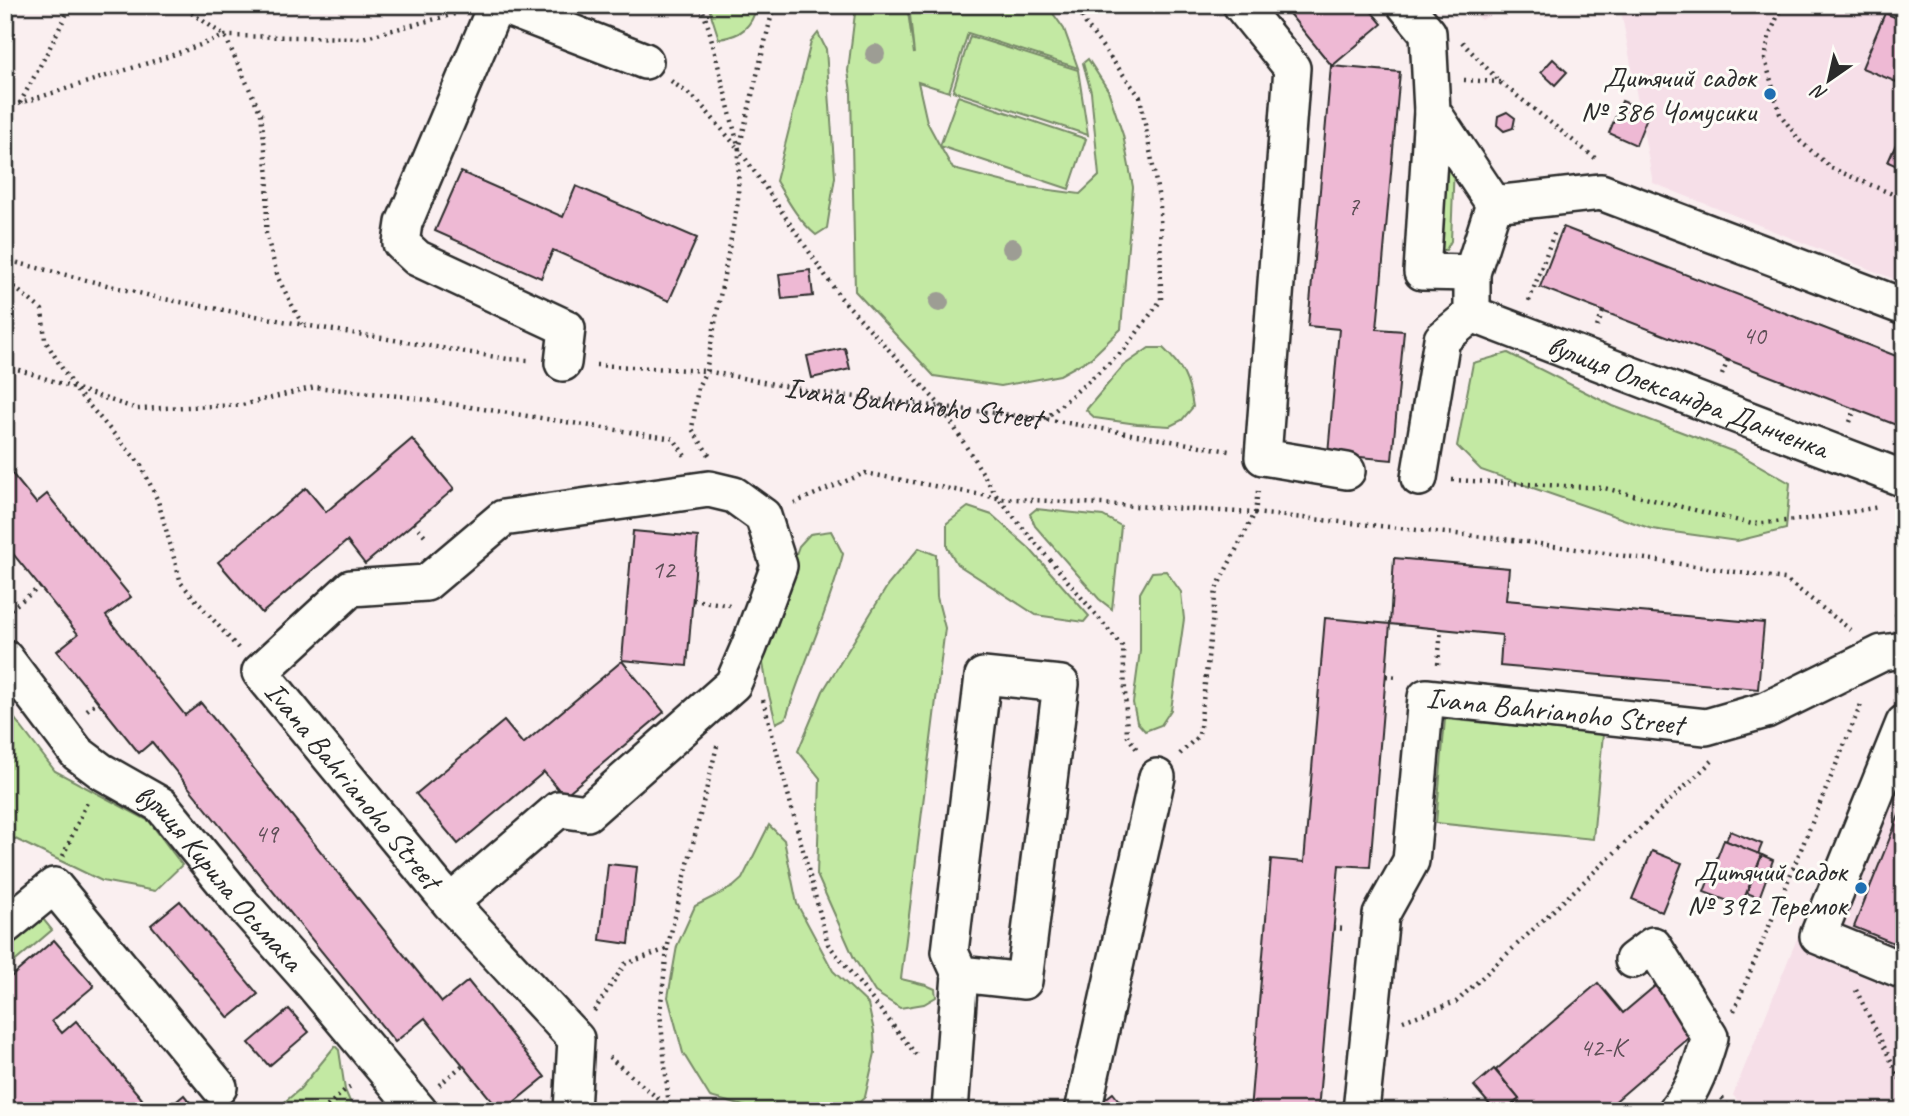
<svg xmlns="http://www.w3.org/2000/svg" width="1909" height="1116" font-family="Caveat,sans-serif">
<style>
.built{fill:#f6dfe8}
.green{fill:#c3e9a3;stroke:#778a67;stroke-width:2}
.building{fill:#eeb9d4;stroke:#2b2b2b;stroke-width:2}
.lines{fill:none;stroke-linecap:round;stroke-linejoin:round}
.minor-casing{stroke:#2b2b2b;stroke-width:40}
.path{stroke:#2b2b2b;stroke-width:4.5;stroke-dasharray:2 5;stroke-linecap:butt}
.minor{stroke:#fdfcf7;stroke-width:35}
.tree{fill:#9d9d94}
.poi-dot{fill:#1f6fb2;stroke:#fdfcf7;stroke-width:2.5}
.labels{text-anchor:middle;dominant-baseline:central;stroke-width:6;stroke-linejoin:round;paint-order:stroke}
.number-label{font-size:26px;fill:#5c4e55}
.poi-label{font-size:30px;fill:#2b2b2b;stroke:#fdfcf7;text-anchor:end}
.street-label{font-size:30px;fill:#2b2b2b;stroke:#fdfcf7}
</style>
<rect width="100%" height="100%" fill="#faeff0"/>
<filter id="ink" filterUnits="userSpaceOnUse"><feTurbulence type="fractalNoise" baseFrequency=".0143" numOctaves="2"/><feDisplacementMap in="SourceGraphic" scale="14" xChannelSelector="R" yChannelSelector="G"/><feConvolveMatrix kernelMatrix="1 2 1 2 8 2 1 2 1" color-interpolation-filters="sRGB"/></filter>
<g filter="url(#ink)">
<g class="built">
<polygon points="1468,5 1512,5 1481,20"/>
<polygon points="1620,5 1904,5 1904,283 1653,183"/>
<polygon points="1902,682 1904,682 1904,1111 1745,1111 1733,1095"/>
</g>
<g class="green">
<path d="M708,5H757C752,27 741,36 719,39Z"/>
<polygon points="856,5 907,5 914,54 909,5 1047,5 1064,29 1078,68 968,33 949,92 918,82 927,122 940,146 958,96 1086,139 1069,189 940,146 953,169 1020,186 1080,194 1099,176 1091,92 1083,63 1088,59 1108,90 1123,135 1133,187 1121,329 1091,358 1060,375 1001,386 934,376 855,291 851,92 848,71"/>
<path d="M818,33L826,49L835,177L827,228L816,235C798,220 788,201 776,181L811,42Z"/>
<polygon points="970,36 1078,70 1088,135 953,91"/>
<polygon points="1442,149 1454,164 1451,241 1446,250 1439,250"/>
<path d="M1149,348H1163C1183,367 1189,380 1193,407L1182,420L1170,426L1137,424L1095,418L1086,410L1123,366Z"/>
<polygon points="1508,353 1613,406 1737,453 1790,483 1786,529 1737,541 1652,529 1481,470 1457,446 1473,363"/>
<polygon points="968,507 992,515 1029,548 1089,616 1084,622 1036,615 957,564 947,547 947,523"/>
<polygon points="1036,509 1103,516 1121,526 1112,609 1099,599 1035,526 1030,514"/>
<path d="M831,531L843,554C829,610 803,663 786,718L776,723L767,687L761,651L799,546L810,534Z"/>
<polygon points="919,548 936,555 937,597 945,628 901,979 926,985 935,989 936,997 924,1004 900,1008 875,992 854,958 817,875 820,778 798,751 823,691 888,585"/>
<polygon points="1166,571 1181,592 1184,619 1171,710 1161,725 1145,731 1137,722 1133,703 1140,651 1140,593 1152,572"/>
<polygon points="5,706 55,771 149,821 182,865 155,891 102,881 5,834"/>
<polygon points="1445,719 1603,734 1593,839 1436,823"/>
<polygon points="769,825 784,840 797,904 833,971 868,1004 874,1031 875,1053 865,1097 850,1111 762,1111 710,1097 683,1053 668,997 677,946 695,906 733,887 742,879"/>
<polygon points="35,909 52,930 5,970 5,935"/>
<polygon points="335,1046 339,1050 345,1090 354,1111 274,1111 300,1089"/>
</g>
<g class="building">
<polygon points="1282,5 1366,5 1382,24 1332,66"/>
<polygon points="1885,13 1904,21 1904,85 1862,68"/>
<polygon points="1553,59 1567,72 1555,85 1541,72"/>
<polygon points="1331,66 1400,72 1377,329 1404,331 1392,460 1328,454 1339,329 1308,326"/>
<polygon points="1622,101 1649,112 1636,145 1609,133"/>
<polygon points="1507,112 1515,118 1513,128 1504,131 1497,125 1498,116"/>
<polygon points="1904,126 1904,169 1888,162"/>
<polygon points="461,172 563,217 576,186 697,238 669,301 553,250 541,278 435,231"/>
<polygon points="1563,227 1904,359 1904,428 1540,287"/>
<polygon points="810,270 813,296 782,299 779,274"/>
<polygon points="845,348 850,369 812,378 807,356"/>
<polygon points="412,439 454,489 365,564 347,541 262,613 218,562 306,488 326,512"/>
<polygon points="5,465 36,503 47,494 131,597 106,616 185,715 201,703 442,1002 468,981 545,1077 503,1111 500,1111 425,1018 395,1042 152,742 139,753 57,651 78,634 5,544"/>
<polygon points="633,531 698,537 687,666 622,660"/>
<polygon points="1394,558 1509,568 1506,600 1764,623 1758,689 1500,666 1502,635 1390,624"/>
<polygon points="1325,618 1390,624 1370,867 1339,865 1318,1111 1250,1111 1271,859 1304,862"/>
<polygon points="622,661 664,712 564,796 544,772 458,844 416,794 504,721 523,744"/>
<polygon points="1902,808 1904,808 1904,947 1854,927"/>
<polygon points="1730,831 1762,844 1758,854 1726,841"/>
<polygon points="1724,840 1762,855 1741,906 1704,892"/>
<polygon points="1652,851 1682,863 1662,912 1632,899"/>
<polygon points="1762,855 1773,860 1759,898 1747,893"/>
<polygon points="608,864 637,867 629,944 600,940"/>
<polygon points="180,901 258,994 229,1018 151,925"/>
<polygon points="54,940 94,986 52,1021 62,1033 76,1021 142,1099 129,1111 18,1111 5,1096 5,982"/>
<polygon points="1598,983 1623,1013 1655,986 1695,1033 1604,1111 1504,1111 1519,1099 1496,1070"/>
<polygon points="289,1009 309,1032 269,1066 249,1043"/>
<polygon points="1494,1069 1519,1099 1504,1111 1495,1111 1474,1086"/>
<polygon points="1113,1093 1127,1111 1091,1111 1091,1110"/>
<polygon points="184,1095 197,1111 165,1111"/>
</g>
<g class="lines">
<g class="minor-casing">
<g id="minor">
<polyline points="496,5 404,223 401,243 417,258 567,328 563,363"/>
<polyline points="500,5 645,61"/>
<polyline points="1241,5 1292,68 1263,457 1347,471"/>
<polyline points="1405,5 1428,33 1432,111 1494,204"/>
<polyline points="1432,111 1422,272 1472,273"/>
<polyline points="1494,204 1601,192 1904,307"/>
<path id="s2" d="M1472,314L1904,479"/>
<polyline points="1419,478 1442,339 1472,314 1472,273 1494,204"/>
<path id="s3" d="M5,658L77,753L101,771L161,805L241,903L313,984L419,1111"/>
<polyline points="1904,723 1818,936 1904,971"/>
<path id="s4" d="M450,903L559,809L587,813L733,684L749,647L779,566L763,516L734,495L709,489L503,518L426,583L351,588L260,672L450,903L576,1039L572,1111"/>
<polyline points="5,926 54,886 219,1087"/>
<path d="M1633,960L1653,945L1710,1037C1702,1064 1694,1089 1676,1111"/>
<polyline points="950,1111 960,974 950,952 983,676 1061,684 1024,981 960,974"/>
<polyline points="1083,1111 1157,777"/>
<path id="s5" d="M1361,1111L1381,915L1411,861L1426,697L1706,727L1766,710L1882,653L1904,650"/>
</g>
</g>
<g class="path">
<polyline points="180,5 225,36 261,114 268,176 266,233 278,278 302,324"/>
<polyline points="701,5 709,29 739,149 840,297 941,406 998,498 1123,647 1127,735 1138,751"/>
<polyline points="1782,5 1769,37 1765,59 1780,114 1800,141 1831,168 1904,199"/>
<polyline points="1462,42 1501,83 1595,158"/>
<polyline points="1464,80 1500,82"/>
<polyline points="671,81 697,100 736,146"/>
<polyline points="20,103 48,51 71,5"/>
<polyline points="5,108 167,57 225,36 362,38 455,14"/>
<polyline points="5,256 14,262 159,298 310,326 508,359 528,360"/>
<polyline points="14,262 9,283 42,310 45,340 74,388 141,465 158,501 181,583 238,648"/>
<polyline points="1529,301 1555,231"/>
<polyline points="1597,327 1603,312"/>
<polyline points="5,365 137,409 242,405 315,387 407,397 674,439 687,459"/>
<path id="s1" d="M596,365L706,371L815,392L1045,419L1229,451"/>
<polyline points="1722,375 1728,360"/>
<polyline points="1045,419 1125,349 1161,300 1160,204 1140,97 1087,26 1076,5"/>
<polyline points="1850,422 1855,409"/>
<polyline points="709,455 692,429 698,387 706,371 738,201 739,149 774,5"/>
<polyline points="1452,480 1604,488 1752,524 1808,519 1879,507"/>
<polyline points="794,503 865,473 998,498 1255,513 1258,491"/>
<polyline points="414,523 427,538"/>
<polyline points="693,600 730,605"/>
<polyline points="5,613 40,587"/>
<polyline points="1896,616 1904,594"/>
<polyline points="1438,664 1441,630"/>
<polyline points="1386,676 1399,677"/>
<polyline points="763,700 828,944 918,1057"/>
<polyline points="87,710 98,701"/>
<polyline points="1180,754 1199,735 1216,589 1255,513 1513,540 1785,579 1851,630"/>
<polyline points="63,856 88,800"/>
<polyline points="1333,928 1346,929"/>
<polyline points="667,949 660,1012 669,1108 672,1111"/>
<polyline points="1856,990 1904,1087"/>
<polyline points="594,1011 625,964 667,949 717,746"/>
<polyline points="1734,1011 1862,702"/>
<polyline points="1403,1021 1456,1002 1712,761"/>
<polyline points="609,1057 669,1108"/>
<polyline points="439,1085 463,1065"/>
<polyline points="1722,1098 1732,1111"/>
<polyline points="322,1111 345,1090 353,1086"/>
</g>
<use href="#minor" class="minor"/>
</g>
<g class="tree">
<circle cx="875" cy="54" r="10"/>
<circle cx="1012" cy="248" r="10"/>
<circle cx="939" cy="302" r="10"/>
</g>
</g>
<g class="poi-dot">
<circle cx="1770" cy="94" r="7"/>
<circle cx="1861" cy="888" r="7"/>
</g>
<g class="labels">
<g class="number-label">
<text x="1353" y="206">7</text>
<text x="1754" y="335">40</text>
<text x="663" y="569">12</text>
<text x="266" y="833">49</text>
<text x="1602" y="1047">42-К</text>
</g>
<g class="poi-label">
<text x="1756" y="77">Дитячий садок<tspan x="1756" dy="34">№ 386 Чомусики</tspan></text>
<text x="1847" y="871">Дитячий садок<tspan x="1847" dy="34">№ 392 Теремок</tspan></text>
</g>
<g class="street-label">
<text stroke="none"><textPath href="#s2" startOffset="231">вулиця Олександра Данченка</textPath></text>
<text stroke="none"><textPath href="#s1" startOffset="320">Ivana Bahrianoho Street</textPath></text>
<text stroke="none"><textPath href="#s5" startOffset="553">Ivana Bahrianoho Street</textPath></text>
<text stroke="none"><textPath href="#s4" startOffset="1262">Ivana Bahrianoho Street</textPath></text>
<text stroke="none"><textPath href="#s3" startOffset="310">вулиця Кирила Осьмака</textPath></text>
</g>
</g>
<rect width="1909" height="1116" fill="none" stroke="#fdfcf7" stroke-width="28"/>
<rect x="14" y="14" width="1881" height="1088" fill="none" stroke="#2b2b2b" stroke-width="2.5" filter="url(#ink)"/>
<g transform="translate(1829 80) rotate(214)" stroke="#fdfcf7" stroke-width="5" paint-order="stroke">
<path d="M0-5L12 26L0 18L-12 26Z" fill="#2b2b2b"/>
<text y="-10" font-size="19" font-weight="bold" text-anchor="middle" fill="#2b2b2b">N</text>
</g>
</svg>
